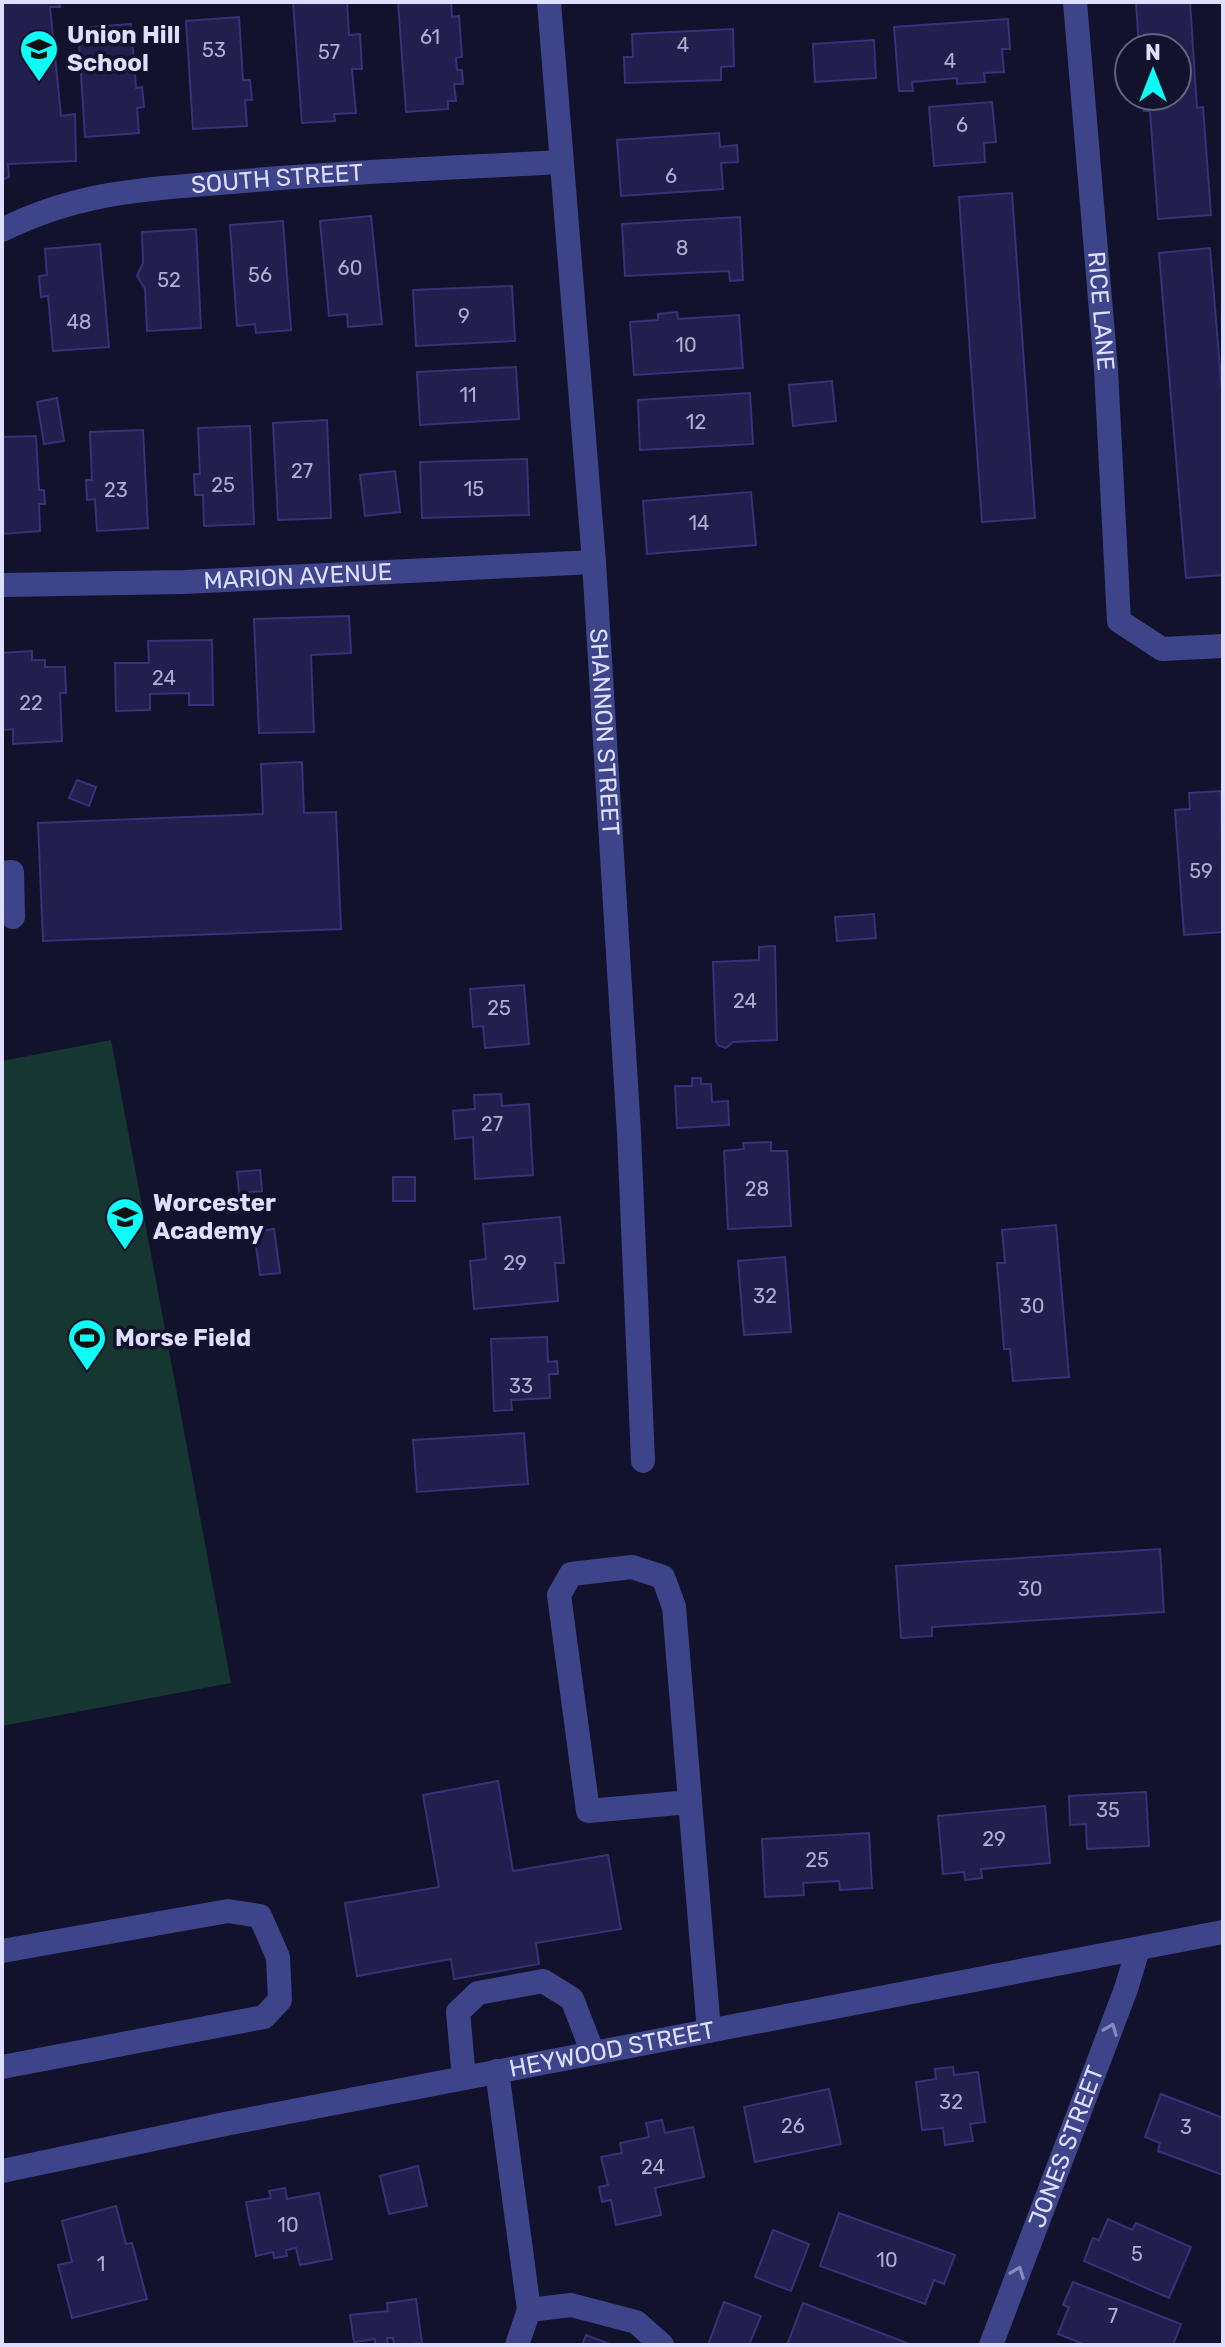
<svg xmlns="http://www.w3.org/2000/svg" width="1225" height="2347" font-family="Rubik,sans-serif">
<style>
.green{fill:#153631}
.building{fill:#221e4d;stroke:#363179;stroke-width:2}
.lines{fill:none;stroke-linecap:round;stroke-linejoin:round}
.minor{stroke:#3e448a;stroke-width:24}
.oneway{stroke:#8689bf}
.labels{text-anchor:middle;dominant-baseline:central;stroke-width:7;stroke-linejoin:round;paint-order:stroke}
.number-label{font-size:20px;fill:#afaed2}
.poi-label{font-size:24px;font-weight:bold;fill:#dedeff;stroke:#13122c;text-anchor:start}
.street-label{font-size:24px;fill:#dedeff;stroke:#13122c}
</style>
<rect width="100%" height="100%" fill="#13122c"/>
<polygon class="green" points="111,1040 231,1683 2,1726 2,1061"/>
<g class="building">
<polygon points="2,2 59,2 60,7 50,7 61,116 75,114 76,161 8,164 9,177 2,180"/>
<polygon points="293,2 347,2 349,35 360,34 362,69 352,69 356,113 334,114 335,121 302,123"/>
<polygon points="398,2 451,2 452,17 459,16 462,57 456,58 457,70 462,70 463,84 454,84 456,101 448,101 448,109 406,112"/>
<polygon points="1136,2 1190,2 1197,108 1203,107 1211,215 1158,219 1150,111 1144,111 1143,96 1177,96 1177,48 1139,48"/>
<polygon points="239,17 243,80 250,80 252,100 245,100 247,126 193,129 186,21"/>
<polygon points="1008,19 1010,49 1002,49 1004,72 984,73 985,82 957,84 957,78 912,82 913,91 899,91 894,27"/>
<polygon points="131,24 136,88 142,87 144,107 137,108 139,133 85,137 78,28"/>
<polygon points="733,29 734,66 721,67 721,80 625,83 624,57 633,57 632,34"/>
<polygon points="874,40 876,78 815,82 813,44"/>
<polygon points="992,102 996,142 984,143 985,162 934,166 929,107"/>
<polygon points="719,133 720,147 737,145 738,162 721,163 723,189 621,196 617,140"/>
<polygon points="1012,193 1035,518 982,522 959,197"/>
<polygon points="371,216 382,324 348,327 347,314 329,316 320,221"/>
<polygon points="740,217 743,280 730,281 729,271 625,276 622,224"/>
<polygon points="283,221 291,330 256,333 255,324 237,326 230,225"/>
<polygon points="196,229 201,328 147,331 145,289 137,276 143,263 142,232"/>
<polygon points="100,244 109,347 53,351 48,296 41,297 39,276 47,275 45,249"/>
<polygon points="1210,248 1223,404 1223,575 1186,578 1159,253"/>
<polygon points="512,286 515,341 416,346 413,290"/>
<polygon points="677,312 678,319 739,315 743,368 634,375 630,322 658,320 658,314"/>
<polygon points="516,367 519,419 420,425 417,372"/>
<polygon points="832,381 836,421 793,426 789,385"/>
<polygon points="750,393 753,444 640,450 638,400"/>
<polygon points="57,398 64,441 44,444 37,402"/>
<polygon points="327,420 331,518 278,520 273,423"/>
<polygon points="250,426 254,524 204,526 203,495 195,495 194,474 200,474 198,428"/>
<polygon points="143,430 148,528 97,531 95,499 87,500 86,480 92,480 90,432"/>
<polygon points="36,436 39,490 44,490 45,504 39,504 40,531 2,534 2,437"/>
<polygon points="527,459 529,515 422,518 420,462"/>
<polygon points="395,471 400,512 365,516 360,475"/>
<polygon points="751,492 756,545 647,554 643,501"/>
<polygon points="349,616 351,653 311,655 314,732 259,733 254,619"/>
<polygon points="212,640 213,705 189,705 189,693 150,694 150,710 116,711 115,663 149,663 148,641"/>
<polygon points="32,651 32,660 45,660 45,667 65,667 66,693 60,693 62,741 13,744 13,729 3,730 2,653"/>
<polygon points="302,762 304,813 336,812 341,929 43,941 38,823 263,814 261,764"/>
<polygon points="77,780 96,787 89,806 69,798"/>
<polygon points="1221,791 1223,932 1184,935 1175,810 1190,809 1189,793"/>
<polygon points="874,914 876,938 837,941 835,917"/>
<polygon points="775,946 777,1040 733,1042 726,1048 719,1046 716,1042 713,962 759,960 759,947"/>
<polygon points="524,985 529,1044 485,1048 483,1026 473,1027 470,989"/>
<polygon points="692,1078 701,1078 701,1084 711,1084 712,1102 728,1101 729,1125 677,1128 675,1086 692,1086"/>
<polygon points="501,1094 502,1106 529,1104 533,1175 475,1179 473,1137 455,1139 453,1111 475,1109 474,1095"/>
<polygon points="771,1142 771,1151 787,1151 791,1226 728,1229 724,1151 744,1149 743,1143"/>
<polygon points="260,1170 262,1191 239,1193 237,1172"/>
<rect x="393" y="1177" width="22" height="24"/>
<polygon points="560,1217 564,1263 555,1263 558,1301 474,1309 470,1261 486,1259 483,1224"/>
<polygon points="1056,1225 1069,1377 1013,1381 1010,1349 1004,1349 997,1263 1005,1263 1002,1230"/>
<polygon points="274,1229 280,1273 260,1275 254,1232"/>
<polygon points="785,1257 791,1332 744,1335 738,1261"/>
<polygon points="547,1337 548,1362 557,1361 558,1374 549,1374 550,1398 511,1400 512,1410 494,1411 491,1339"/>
<polygon points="524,1433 528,1484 417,1492 413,1440"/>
<polygon points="1160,1549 1164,1612 932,1627 932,1636 901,1638 896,1566"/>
<polygon points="498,1781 513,1871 608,1855 621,1929 536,1943 539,1964 454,1979 451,1959 357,1976 345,1903 439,1887 423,1795"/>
<polygon points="1146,1792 1149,1846 1087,1849 1086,1824 1070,1825 1069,1796"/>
<polygon points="1045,1806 1050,1863 981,1869 982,1878 965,1880 964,1872 943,1874 938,1816"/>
<polygon points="869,1833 872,1888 840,1890 839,1881 803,1883 804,1895 765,1897 762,1839"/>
<polygon points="953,2067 954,2075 978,2072 985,2122 970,2124 973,2141 945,2145 943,2128 922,2130 916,2082 936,2079 935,2069"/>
<polygon points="829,2089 841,2144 755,2162 744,2107"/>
<polygon points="1161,2094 1223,2118 1223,2175 1158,2151 1160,2143 1145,2137"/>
<polygon points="662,2120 665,2133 693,2127 704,2177 655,2188 661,2215 616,2225 611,2200 602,2202 599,2187 608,2185 601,2157 622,2153 620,2143 649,2137 646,2123"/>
<polygon points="418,2166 427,2206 389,2214 380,2176"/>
<polygon points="285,2188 287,2199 319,2193 332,2259 300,2265 296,2248 286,2250 287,2256 274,2258 273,2252 256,2256 246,2202 271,2198 269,2191"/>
<polygon points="116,2206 126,2244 132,2243 147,2299 72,2318 58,2265 72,2262 62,2221"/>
<polygon points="839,2213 955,2255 944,2284 934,2280 925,2304 820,2266"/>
<polygon points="1108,2219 1132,2230 1136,2223 1191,2247 1169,2298 1084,2261 1093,2238 1099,2240"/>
<polygon points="773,2230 809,2244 791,2291 755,2277"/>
<polygon points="1073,2282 1181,2324 1173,2345 1086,2345 1058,2334 1069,2307 1063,2305"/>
<polygon points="416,2299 422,2343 394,2345 393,2338 387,2338 388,2344 375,2345 375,2339 354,2342 350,2315 388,2311 387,2303"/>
<polygon points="724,2302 761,2316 749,2345 708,2345"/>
<polygon points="803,2303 912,2345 787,2345"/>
<polygon points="586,2335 612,2345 582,2345"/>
</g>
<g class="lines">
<g class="minor">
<path id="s1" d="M549,2L594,562L629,1133L643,1461"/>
<path id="s2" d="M1075,2L1106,370L1119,621L1162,649L1223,646"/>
<path id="s3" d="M2,230C80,191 148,189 232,182C342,172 452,168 561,162"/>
<path id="s4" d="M2,585L185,582L594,562"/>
<polyline points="2,873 12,872 13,917"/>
<polyline points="690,1802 588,1811 559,1595 571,1574 632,1567 663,1577 674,1607 709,2031"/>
<polyline points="2,1951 228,1911 260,1916 278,1957 280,2000 264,2017 2,2067"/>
<polyline points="497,2071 529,2310 517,2345"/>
<polyline points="464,2078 458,2012 478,1993 543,1981 572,1999 593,2053"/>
<path id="s5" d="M2,2171L225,2124L1223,1932"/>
<polyline points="529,2310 571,2305 636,2322 662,2345"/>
<path id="s6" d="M991,2345L1126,1989L1138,1949"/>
</g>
</g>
<defs><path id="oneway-chevron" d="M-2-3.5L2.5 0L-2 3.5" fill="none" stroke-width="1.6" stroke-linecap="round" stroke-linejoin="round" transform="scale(2)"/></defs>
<g class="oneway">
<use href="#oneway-chevron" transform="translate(1111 2029) rotate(-69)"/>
<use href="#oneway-chevron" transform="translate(1018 2272) rotate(-69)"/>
</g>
<defs>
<g id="school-pin" transform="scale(2)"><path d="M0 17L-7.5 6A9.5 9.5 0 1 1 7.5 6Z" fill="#0dfcf6" stroke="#13122c"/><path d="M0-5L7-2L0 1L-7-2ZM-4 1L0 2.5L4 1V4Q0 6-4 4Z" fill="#111"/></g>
<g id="stadium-pin" transform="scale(2)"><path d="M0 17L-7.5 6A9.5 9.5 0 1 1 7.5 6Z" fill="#0dfcf6" stroke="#13122c"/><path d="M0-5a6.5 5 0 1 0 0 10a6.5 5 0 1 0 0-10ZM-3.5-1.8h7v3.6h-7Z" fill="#111"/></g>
</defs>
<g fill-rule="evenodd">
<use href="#school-pin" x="39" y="49"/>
<use href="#school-pin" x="125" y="1217"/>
<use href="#stadium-pin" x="87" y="1338"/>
</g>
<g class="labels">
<g class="number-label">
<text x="430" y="37">61</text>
<text x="683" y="45">4</text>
<text x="214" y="50">53</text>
<text x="329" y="52">57</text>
<text x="950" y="61">4</text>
<text x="962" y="125">6</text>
<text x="671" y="176">6</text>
<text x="682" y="248">8</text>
<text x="350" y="268">60</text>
<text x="260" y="275">56</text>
<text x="169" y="280">52</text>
<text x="464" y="316">9</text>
<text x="79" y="322">48</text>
<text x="686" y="345">10</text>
<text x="468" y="395">11</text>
<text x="696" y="422">12</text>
<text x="302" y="471">27</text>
<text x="223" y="485">25</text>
<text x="474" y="489">15</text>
<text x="116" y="490">23</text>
<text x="699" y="523">14</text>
<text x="164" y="678">24</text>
<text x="31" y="703">22</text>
<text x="1201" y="871">59</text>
<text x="745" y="1001">24</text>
<text x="499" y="1008">25</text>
<text x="492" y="1124">27</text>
<text x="757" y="1189">28</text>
<text x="515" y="1263">29</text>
<text x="765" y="1296">32</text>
<text x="1032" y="1306">30</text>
<text x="521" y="1386">33</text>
<text x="1030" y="1589">30</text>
<text x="1108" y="1810">35</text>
<text x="994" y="1839">29</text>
<text x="817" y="1860">25</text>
<text x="951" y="2102">32</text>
<text x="793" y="2126">26</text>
<text x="1186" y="2127">3</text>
<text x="653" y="2167">24</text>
<text x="288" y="2225">10</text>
<text x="1137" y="2254">5</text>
<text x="887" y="2260">10</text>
<text x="101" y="2264">1</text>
<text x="1113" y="2316">7</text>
</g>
<g class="poi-label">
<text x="67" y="35">Union Hill<tspan x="67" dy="28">School</tspan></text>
<text x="153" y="1203">Worcester<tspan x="153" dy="28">Academy</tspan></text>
<text x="115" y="1338">Morse Field</text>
</g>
<g class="street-label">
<text stroke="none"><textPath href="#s3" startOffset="282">SOUTH STREET</textPath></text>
<text stroke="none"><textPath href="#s2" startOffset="310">RICE LANE</textPath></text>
<text stroke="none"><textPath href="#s4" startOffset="296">MARION AVENUE</textPath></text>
<text stroke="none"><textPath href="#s1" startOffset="732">SHANNON STREET</textPath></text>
<text stroke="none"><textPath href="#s5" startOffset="622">HEYWOOD STREET</textPath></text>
<text stroke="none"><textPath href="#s6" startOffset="212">JONES STREET</textPath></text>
</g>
</g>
<rect width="1225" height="2347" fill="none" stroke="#dedeff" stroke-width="8"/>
<g transform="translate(1153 72)"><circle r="38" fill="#13122c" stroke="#646480" stroke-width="2"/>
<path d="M0-6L14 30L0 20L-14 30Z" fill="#0dfcf6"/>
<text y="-12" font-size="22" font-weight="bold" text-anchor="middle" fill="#dedeff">N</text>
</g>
</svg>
